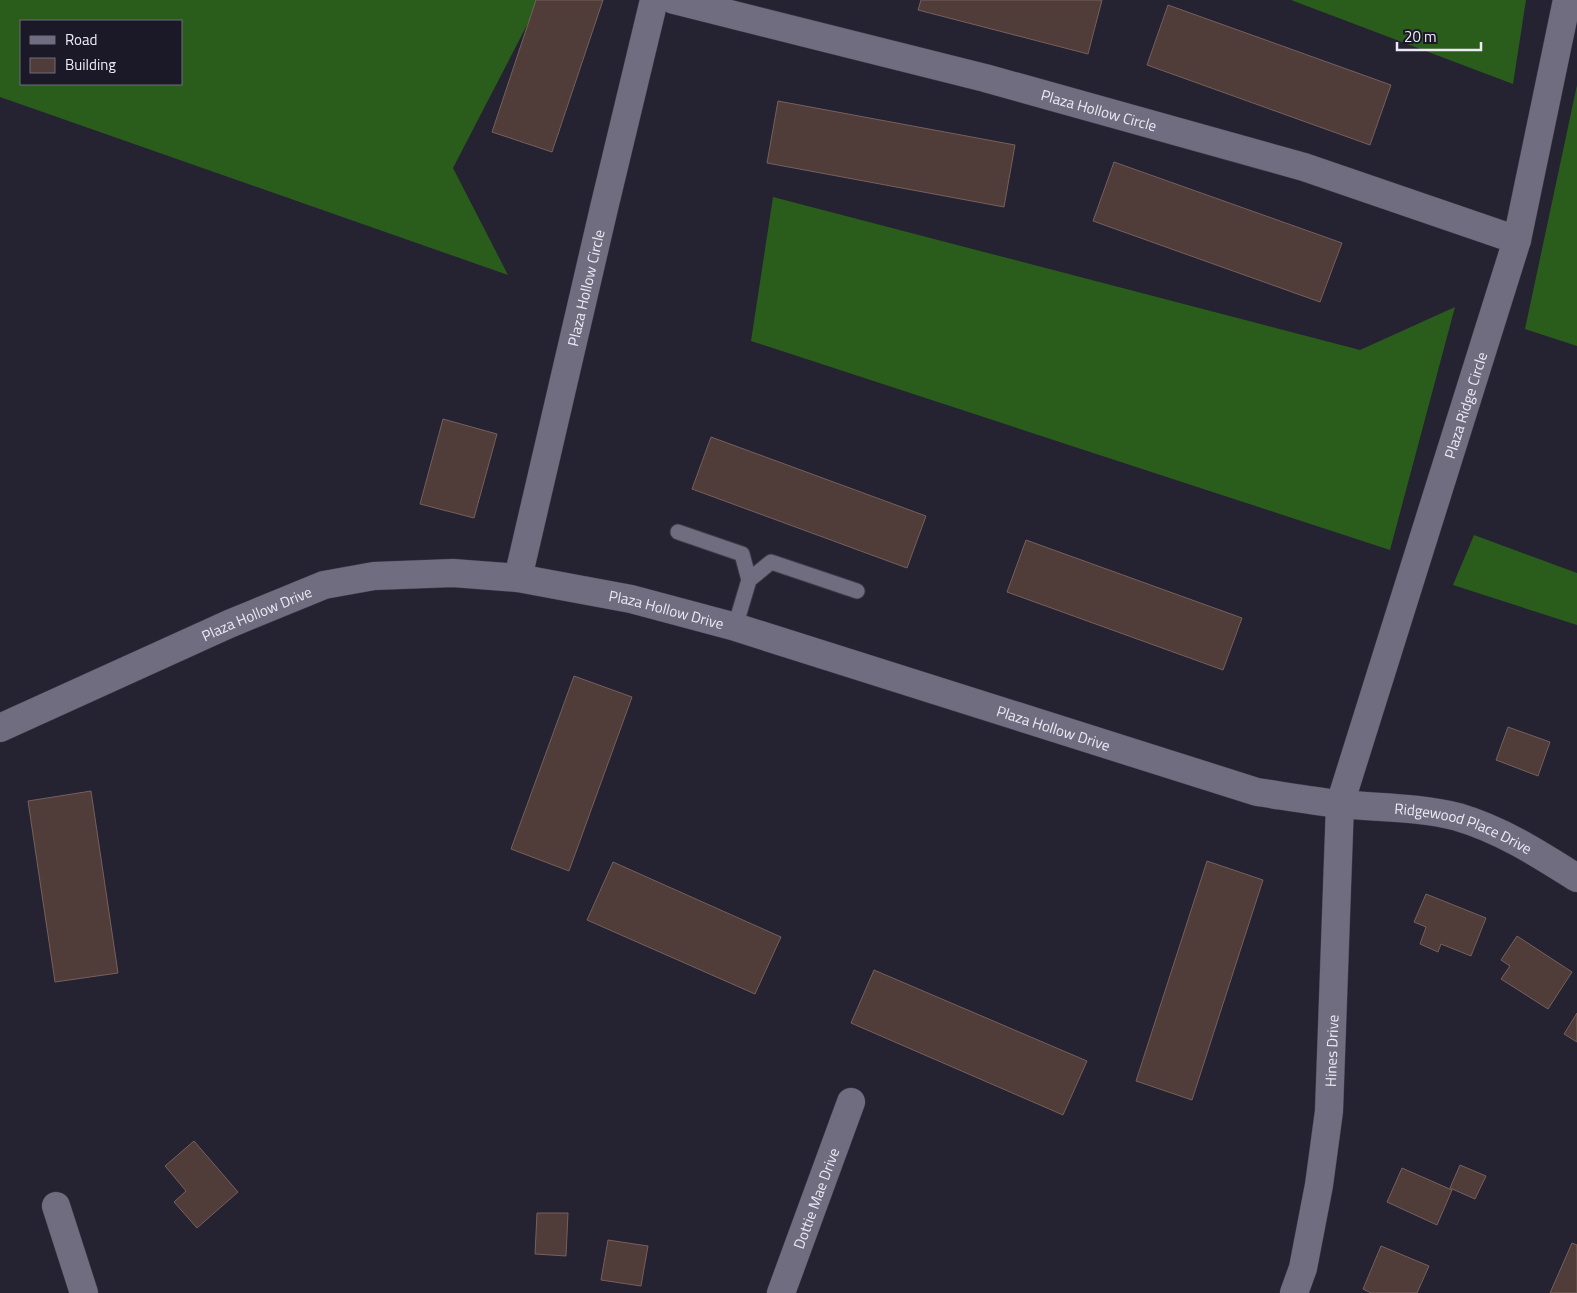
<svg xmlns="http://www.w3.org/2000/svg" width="1577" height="1293" font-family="'Titillium Web',sans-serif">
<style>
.forest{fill:#2a5d1c;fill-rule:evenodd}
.building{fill:#503c38;stroke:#76605c}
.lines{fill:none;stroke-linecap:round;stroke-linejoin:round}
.service-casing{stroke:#3f3d4a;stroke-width:17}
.minor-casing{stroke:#3f3d4a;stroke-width:29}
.service{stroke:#706d80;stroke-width:15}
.minor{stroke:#706d80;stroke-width:28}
.labels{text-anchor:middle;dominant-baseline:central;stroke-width:4;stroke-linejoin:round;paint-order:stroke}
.street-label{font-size:15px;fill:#ebeaf5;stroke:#1b1928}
</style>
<rect width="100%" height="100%" fill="#252232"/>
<g class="forest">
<path d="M0,0H540L453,168L508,275L0,97ZM21,21H181V84H21Z"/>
<polygon points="1291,0 1526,0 1513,84"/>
<polygon points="1577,85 1577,346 1525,329"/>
<polygon points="773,197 1360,350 1455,307 1390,550 751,341"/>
<polygon points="1474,535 1577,573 1577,625 1453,585"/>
</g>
<g class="building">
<polygon points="536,0 603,0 552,152 492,132"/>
<polygon points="921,0 1102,0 1088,54 918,10"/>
<polygon points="1168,5 1391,85 1370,145 1147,65"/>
<polygon points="778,101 1015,145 1004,207 767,163"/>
<polygon points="1114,162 1342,243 1320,302 1093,221"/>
<polygon points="443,419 497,434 474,518 420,504"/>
<polygon points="711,437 926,516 907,568 692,489"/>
<polygon points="1026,540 1242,618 1223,670 1007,592"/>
<polygon points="574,676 632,697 569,871 511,849"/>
<polygon points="1508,727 1550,742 1538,776 1496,760"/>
<polygon points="91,791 118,973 55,982 28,801"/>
<polygon points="1207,861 1263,880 1192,1100 1136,1081"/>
<polygon points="613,862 781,937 755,994 587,920"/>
<polygon points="1426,894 1486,918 1471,956 1441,944 1438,952 1420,944 1426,927 1414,922"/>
<polygon points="1517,936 1572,972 1548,1009 1501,979 1510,966 1501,960"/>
<polygon points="874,970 1087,1061 1063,1115 851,1023"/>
<polygon points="1577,1013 1577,1042 1564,1034"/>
<polygon points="194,1141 238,1192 197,1228 174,1202 186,1191 165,1166"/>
<polygon points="1460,1165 1486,1176 1475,1199 1450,1188"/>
<polygon points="1402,1168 1452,1190 1437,1225 1387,1202"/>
<polygon points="537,1213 568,1213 566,1256 535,1254"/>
<polygon points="608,1240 648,1246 641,1286 601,1280"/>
<polygon points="1572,1243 1577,1245 1577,1293 1550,1293"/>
<polygon points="1381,1246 1429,1266 1417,1293 1371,1293 1363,1289"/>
</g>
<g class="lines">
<g class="service-casing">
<g id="service">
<polyline points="678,532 742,554 749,580"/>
<polyline points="735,627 749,580 771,562 857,591"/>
</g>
</g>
<g class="minor-casing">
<g id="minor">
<path id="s1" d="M674,0L985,78L1304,167L1517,240"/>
<path id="s2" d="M518,578L604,208L654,0"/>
<path id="s3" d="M0,728L229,624L324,585L374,576L453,573L518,578L631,599L732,626L1257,792C1284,796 1312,801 1340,804C1380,808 1419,807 1458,817C1502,830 1539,854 1577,878"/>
<polyline points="56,1206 84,1293"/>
<path id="s4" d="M781,1293L851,1102"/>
<path id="s5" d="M1294,1293L1303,1268L1319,1185L1329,1111L1340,804L1517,240L1567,0"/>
</g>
</g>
<use href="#service" class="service"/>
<use href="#minor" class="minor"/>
</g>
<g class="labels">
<g class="street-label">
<text stroke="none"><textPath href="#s1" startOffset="439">Plaza Hollow Circle</textPath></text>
<text stroke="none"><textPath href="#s2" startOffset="298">Plaza Hollow Circle</textPath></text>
<text stroke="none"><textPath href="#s5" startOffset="911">Plaza Ridge Circle</textPath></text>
<text stroke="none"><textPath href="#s3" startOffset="701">Plaza Hollow Drive</textPath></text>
<text stroke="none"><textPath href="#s3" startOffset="281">Plaza Hollow Drive</textPath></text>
<text stroke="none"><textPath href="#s3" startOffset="1106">Plaza Hollow Drive</textPath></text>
<text stroke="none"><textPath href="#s3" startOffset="1530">Ridgewood Place Drive</textPath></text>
<text stroke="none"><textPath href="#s5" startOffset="246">Hines Drive</textPath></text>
<text stroke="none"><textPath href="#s4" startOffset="101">Dottie Mae Drive</textPath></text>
</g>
</g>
<rect x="20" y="20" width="162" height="65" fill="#1b1928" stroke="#6e6d7a"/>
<rect x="30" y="36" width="25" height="8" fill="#706d80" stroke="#6e6d7a"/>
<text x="65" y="45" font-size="15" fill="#ebeaf5">Road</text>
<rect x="30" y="58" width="25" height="15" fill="#503c38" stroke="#6e6d7a"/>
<text x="65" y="70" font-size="15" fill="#ebeaf5">Building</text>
<path d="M1397 42v8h84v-8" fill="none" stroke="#ebeaf5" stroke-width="2.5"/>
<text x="1404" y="42" font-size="15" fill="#ebeaf5" stroke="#1b1928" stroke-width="4" paint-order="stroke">20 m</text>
</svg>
